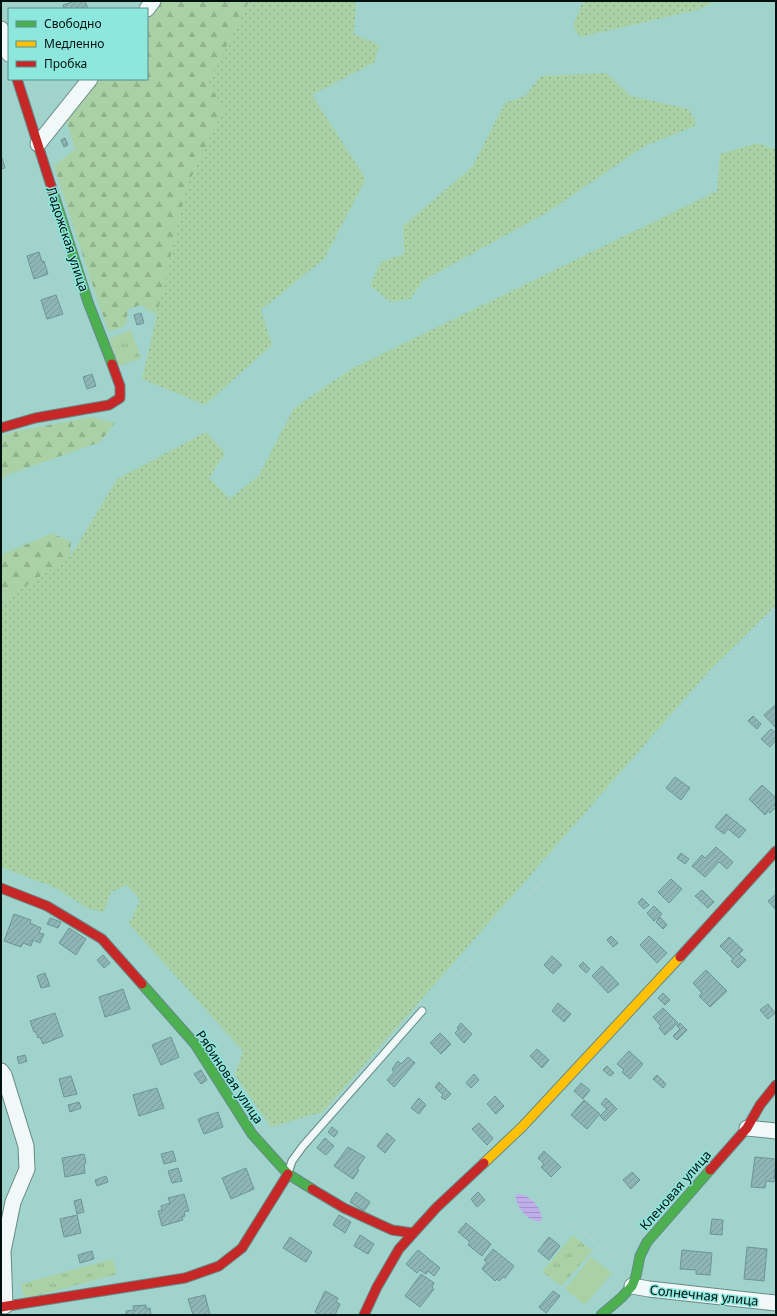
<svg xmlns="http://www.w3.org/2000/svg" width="777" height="1316" font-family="'Noto Sans',sans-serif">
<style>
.grass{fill:url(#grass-dots)}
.forest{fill:url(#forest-firs)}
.park{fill:url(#park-tufts)}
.pitch{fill:#a9d1a5}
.water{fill:url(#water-rules)}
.building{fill:url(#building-hatch);stroke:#6b9594}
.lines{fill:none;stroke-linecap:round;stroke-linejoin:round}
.lane-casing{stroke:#668a87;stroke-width:9}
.street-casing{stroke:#668a87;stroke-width:17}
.fast-casing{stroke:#668a87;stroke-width:11}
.slow-casing{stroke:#668a87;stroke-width:11}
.jam-casing{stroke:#668a87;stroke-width:11}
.path{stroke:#c1d0cf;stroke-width:2;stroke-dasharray:1 3;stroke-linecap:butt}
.lane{stroke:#f1f8f8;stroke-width:7}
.street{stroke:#f1f8f8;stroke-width:15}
.fast{stroke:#4caf50;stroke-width:9}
.slow{stroke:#ffc107;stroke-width:9}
.jam{stroke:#c62828;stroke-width:9}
.labels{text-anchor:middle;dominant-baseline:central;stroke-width:3;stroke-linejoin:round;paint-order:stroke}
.street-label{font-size:13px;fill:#001210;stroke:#8de7dd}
</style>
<defs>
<pattern id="grass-dots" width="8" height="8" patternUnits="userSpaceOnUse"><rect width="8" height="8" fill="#a9d1a5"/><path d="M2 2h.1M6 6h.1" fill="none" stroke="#90b28d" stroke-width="1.8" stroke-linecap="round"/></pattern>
<pattern id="forest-firs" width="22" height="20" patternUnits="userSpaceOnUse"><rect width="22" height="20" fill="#a9d1a5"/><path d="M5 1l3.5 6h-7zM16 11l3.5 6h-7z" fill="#90b28d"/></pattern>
<pattern id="park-tufts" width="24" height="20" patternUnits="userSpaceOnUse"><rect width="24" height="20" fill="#a9d1a5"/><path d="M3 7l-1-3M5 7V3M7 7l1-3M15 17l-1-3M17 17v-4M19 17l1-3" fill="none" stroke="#90b28d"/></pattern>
<pattern id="water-rules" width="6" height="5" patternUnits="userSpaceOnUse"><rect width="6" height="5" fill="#bfaeea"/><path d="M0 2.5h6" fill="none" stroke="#a295c8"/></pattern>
<pattern id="building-hatch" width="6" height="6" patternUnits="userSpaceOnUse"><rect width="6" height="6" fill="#8eb6b6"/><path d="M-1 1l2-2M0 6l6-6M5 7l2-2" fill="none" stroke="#799b9b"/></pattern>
</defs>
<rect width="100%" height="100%" fill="#a1d3cd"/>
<g class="grass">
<polygon points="249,1 356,1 354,34 379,45 375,62 312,95 366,179 324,259 261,310 272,345 205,405 142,379 187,186 224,109 208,82"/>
<polygon points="583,1 716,1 701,9 580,37 573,26"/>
<polygon points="606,73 631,96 689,109 697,125 643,147 548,212 424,280 410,299 390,302 370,285 381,262 404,254 403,226 472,167 505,103 525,96 541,76"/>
<polygon points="758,143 776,150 776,605 709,671 323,1112 271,1127 235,1075 243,1051 129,924 140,900 127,885 111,892 104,912 87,908 56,888 1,867 1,602 70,557 117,479 206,432 225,453 209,478 230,499 259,475 294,408 353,368 717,191 720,154"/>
</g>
<g class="forest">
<polygon points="161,1 249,1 208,82 224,109 187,186 157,315 140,305 128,310 126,325 109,332 97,299 54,166 75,149 66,120 99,79 147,79 147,19"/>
<polygon points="92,417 115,423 100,442 7,475 1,480 1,436 17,431"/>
<polygon points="52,533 71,542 70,557 1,602 1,555"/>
</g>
<g class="park">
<polygon points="131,330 141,358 119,366 109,339"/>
<polygon points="573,1235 592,1251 562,1286 542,1272"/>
<polygon points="113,1259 117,1274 25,1299 21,1284"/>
</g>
<polygon class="pitch" points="591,1257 612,1273 585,1305 565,1289"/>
<path class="water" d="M519,1194C531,1195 542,1209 542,1221C531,1225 514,1206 516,1195Z"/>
<g class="building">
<polygon points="75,1 85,1 88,9 64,9 63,5"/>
<polygon points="65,138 68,145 64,147 61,140"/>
<polygon points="2,158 5,168 1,169 1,159"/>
<polygon points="39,252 42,262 44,261 48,274 34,279 27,256"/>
<polygon points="56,295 63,314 47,319 41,300"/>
<polygon points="141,313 144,323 137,325 134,315"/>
<polygon points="92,374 96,386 87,389 83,377"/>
<polygon points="776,704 776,728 764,715"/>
<polygon points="753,716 761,724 757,729 748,721"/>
<polygon points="771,729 776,733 776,740 770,747 761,739"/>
<polygon points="675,777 690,788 681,800 666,788"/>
<polygon points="762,785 776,798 776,803 774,805 776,807 770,813 768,811 765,815 749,799"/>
<polygon points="726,814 746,830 739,838 728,829 724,834 715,827"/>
<polygon points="716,847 733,862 727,869 719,862 705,877 692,866 702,855 705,858"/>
<polygon points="681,853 689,859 685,864 677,858"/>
<polygon points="671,879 682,889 669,903 658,892"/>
<polygon points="702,890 714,902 708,908 695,896"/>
<polygon points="776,894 776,910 768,901"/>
<polygon points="642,898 649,905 644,909 638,903"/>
<polygon points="654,906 662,914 654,921 647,913"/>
<polygon points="14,914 31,920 30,923 41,928 39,933 44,934 40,943 33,940 31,946 23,943 21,947 4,941"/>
<polygon points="660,917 667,925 663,929 656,922"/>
<polygon points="50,918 61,922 58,928 47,924"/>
<polygon points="69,928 86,939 76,955 59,943"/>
<polygon points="611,936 618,943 613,947 607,940"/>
<polygon points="649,936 667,953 657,963 640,945"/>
<polygon points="729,937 743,950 739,954 746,960 738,968 731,961 733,959 720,946"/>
<polygon points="103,955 110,963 104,968 97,960"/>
<polygon points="552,956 562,965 553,974 544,965"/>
<polygon points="583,962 590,969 586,973 579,966"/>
<polygon points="602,966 619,984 608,993 592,976"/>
<polygon points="706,970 727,991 710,1007 699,996 702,993 693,983"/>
<polygon points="45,973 50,986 41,988 37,976"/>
<polygon points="123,989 130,1009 105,1017 99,997"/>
<polygon points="663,993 670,1000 665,1005 658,998"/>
<polygon points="558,1003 571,1014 564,1022 552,1011"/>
<polygon points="768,1004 775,1013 768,1019 760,1010"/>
<polygon points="663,1008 678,1023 665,1035 659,1028 661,1026 653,1017"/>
<polygon points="55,1013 63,1036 43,1044 40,1037 38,1038 36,1032 34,1032 30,1021"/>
<polygon points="461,1023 472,1034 464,1043 455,1033 459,1029 457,1028"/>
<polygon points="680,1023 687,1030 677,1040 673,1036 680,1029 677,1026"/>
<polygon points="440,1033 451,1044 441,1054 430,1043"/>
<polygon points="171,1037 179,1057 161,1065 152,1045"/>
<polygon points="537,1049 549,1060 542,1068 530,1056"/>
<polygon points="629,1051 643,1064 630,1079 622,1072 624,1070 617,1064"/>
<polygon points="25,1055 27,1061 19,1064 17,1057"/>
<polygon points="408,1057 415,1063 394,1087 387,1080 394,1072 392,1069 398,1061 401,1064"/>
<polygon points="607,1066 614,1073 610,1076 603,1070"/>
<polygon points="201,1070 207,1080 201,1084 194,1074"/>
<polygon points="474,1074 479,1080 471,1088 466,1083"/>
<polygon points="657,1075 666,1084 663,1088 653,1079"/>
<polygon points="71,1076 77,1094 64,1097 59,1079"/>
<polygon points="439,1082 451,1094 445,1100 441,1097 443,1095 435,1087"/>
<polygon points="581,1083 590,1090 583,1099 574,1091"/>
<polygon points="157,1088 164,1108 139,1116 133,1095"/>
<polygon points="495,1096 504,1106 496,1114 487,1104"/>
<polygon points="419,1098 426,1105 419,1114 411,1108"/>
<polygon points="606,1098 617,1109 605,1121 600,1116 607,1109 601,1104"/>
<polygon points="584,1100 600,1114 587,1129 571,1115"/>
<polygon points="79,1102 81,1108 70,1112 68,1105"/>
<polygon points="218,1112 223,1127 204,1134 198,1119"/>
<polygon points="479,1123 493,1138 487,1145 472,1129"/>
<polygon points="332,1127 338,1132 334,1137 328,1132"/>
<polygon points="387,1133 395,1140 385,1153 377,1146"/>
<polygon points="325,1138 334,1146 326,1155 317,1148"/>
<polygon points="348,1147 365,1157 357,1169 359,1170 353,1179 334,1166"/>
<polygon points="173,1151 176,1161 164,1164 161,1154"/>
<polygon points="544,1151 561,1167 551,1177 541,1167 544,1164 538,1158"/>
<polygon points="84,1154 86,1163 84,1164 85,1173 65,1177 62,1158"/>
<polygon points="755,1157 776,1159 774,1182 766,1181 765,1188 751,1187"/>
<polygon points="178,1168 182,1181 172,1183 168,1171"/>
<polygon points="246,1168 254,1189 231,1199 222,1178"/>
<polygon points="632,1172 640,1180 631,1189 623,1180"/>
<polygon points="106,1176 108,1182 97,1186 95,1180"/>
<polygon points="356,1192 370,1202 364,1211 350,1202"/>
<polygon points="478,1192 485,1200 477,1207 471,1199"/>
<polygon points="184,1194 189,1211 184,1212 185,1216 182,1217 183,1220 162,1226 158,1211 162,1210 161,1206 170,1203 168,1198"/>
<polygon points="81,1199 84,1212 77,1214 74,1201"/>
<polygon points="77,1215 81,1233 64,1237 60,1219"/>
<polygon points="339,1215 351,1222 345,1233 333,1225"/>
<polygon points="712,1219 723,1220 722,1235 710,1234"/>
<polygon points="466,1223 491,1244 482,1256 468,1245 470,1242 458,1232"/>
<polygon points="360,1235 374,1244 368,1254 354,1246"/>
<polygon points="290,1237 312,1252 306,1262 283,1248"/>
<polygon points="549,1237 560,1246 549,1260 538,1251"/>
<polygon points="747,1247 767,1249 764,1281 744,1279"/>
<polygon points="493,1249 514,1266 505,1278 503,1277 499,1281 497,1279 495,1281 482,1269 487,1262 484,1260"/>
<polygon points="418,1250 440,1268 434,1276 428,1271 426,1274 420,1270 417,1273 406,1264"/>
<polygon points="682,1250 712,1253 710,1275 696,1274 696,1270 680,1269"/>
<polygon points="92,1251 94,1259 80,1263 78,1255"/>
<polygon points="421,1274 434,1283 432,1287 434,1289 420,1307 405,1296"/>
<polygon points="325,1291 338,1298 336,1302 340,1304 335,1315 321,1315 315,1312"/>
<polygon points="553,1291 560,1296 546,1313 539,1307"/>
<polygon points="205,1295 210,1315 193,1315 188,1299"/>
<polygon points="146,1305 146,1309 150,1308 151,1315 126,1315 126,1311 134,1310 133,1306"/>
</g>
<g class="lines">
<g class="lane-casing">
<polyline id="lane" points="289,1170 292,1161 303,1146 422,1011"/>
</g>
<g class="street-casing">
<g id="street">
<polyline points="147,9 153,1"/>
<polyline points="1,29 9,54"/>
<polyline points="38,144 90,79"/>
<polyline points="1,1071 4,1075 26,1146 27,1169 13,1202 3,1251 5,1306"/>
<polyline points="747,1128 776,1131"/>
<polyline points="632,1286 649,1289 776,1303"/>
</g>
</g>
<g class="fast-casing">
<g id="fast">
<polyline points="53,192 88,302 112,364"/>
<polyline points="142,984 195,1044 252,1134 288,1174 312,1189"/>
<polyline points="601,1315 621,1298 632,1286 636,1276 640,1256 647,1242 710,1170"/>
</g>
</g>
<g class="slow-casing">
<polyline id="slow" points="484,1163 522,1127 680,957"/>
</g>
<g class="jam-casing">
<g id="jam">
<polyline points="17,79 53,192"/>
<polyline points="1,428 35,418 109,405 120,398 120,386 112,364"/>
<polyline points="1,888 47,906 102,939 142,984"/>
<polyline points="680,957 776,851"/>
<polyline points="710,1170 747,1128 760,1105 776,1085"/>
<polyline points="312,1189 344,1208 392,1230 413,1233"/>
<polyline points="1,1307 185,1278 219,1266 242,1248 288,1174"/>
<polyline points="364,1315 377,1287 399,1249 436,1208 484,1163"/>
</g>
</g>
<g class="path">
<polyline points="428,1004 456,977 550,872 610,811 666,731 705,683 747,641 776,607"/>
<polyline points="503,1168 519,1179 622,1265"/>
</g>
<use href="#lane" class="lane"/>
<use href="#street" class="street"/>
<use href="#fast" class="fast"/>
<use href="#slow" class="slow"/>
<use href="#jam" class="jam"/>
</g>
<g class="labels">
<g class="street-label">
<text transform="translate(68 239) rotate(72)">Ладожская улица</text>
<text transform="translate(230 1077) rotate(56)">Рябиновая улица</text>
<text transform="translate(675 1190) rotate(-49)">Кленовая улица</text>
<text transform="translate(704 1295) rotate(6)">Солнечная улица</text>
</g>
</g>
<rect width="777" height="1316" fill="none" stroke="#001210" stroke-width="4"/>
<rect x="8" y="8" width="140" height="72" fill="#8de7dd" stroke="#55928b"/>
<rect x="16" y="21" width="20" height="6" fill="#4caf50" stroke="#55928b"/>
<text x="44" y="28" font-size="12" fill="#001210">Свободно</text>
<rect x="16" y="41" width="20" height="6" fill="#ffc107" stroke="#55928b"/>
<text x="44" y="48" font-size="12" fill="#001210">Медленно</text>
<rect x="16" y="61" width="20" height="6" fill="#c62828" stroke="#55928b"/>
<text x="44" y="68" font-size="12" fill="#001210">Пробка</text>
</svg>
